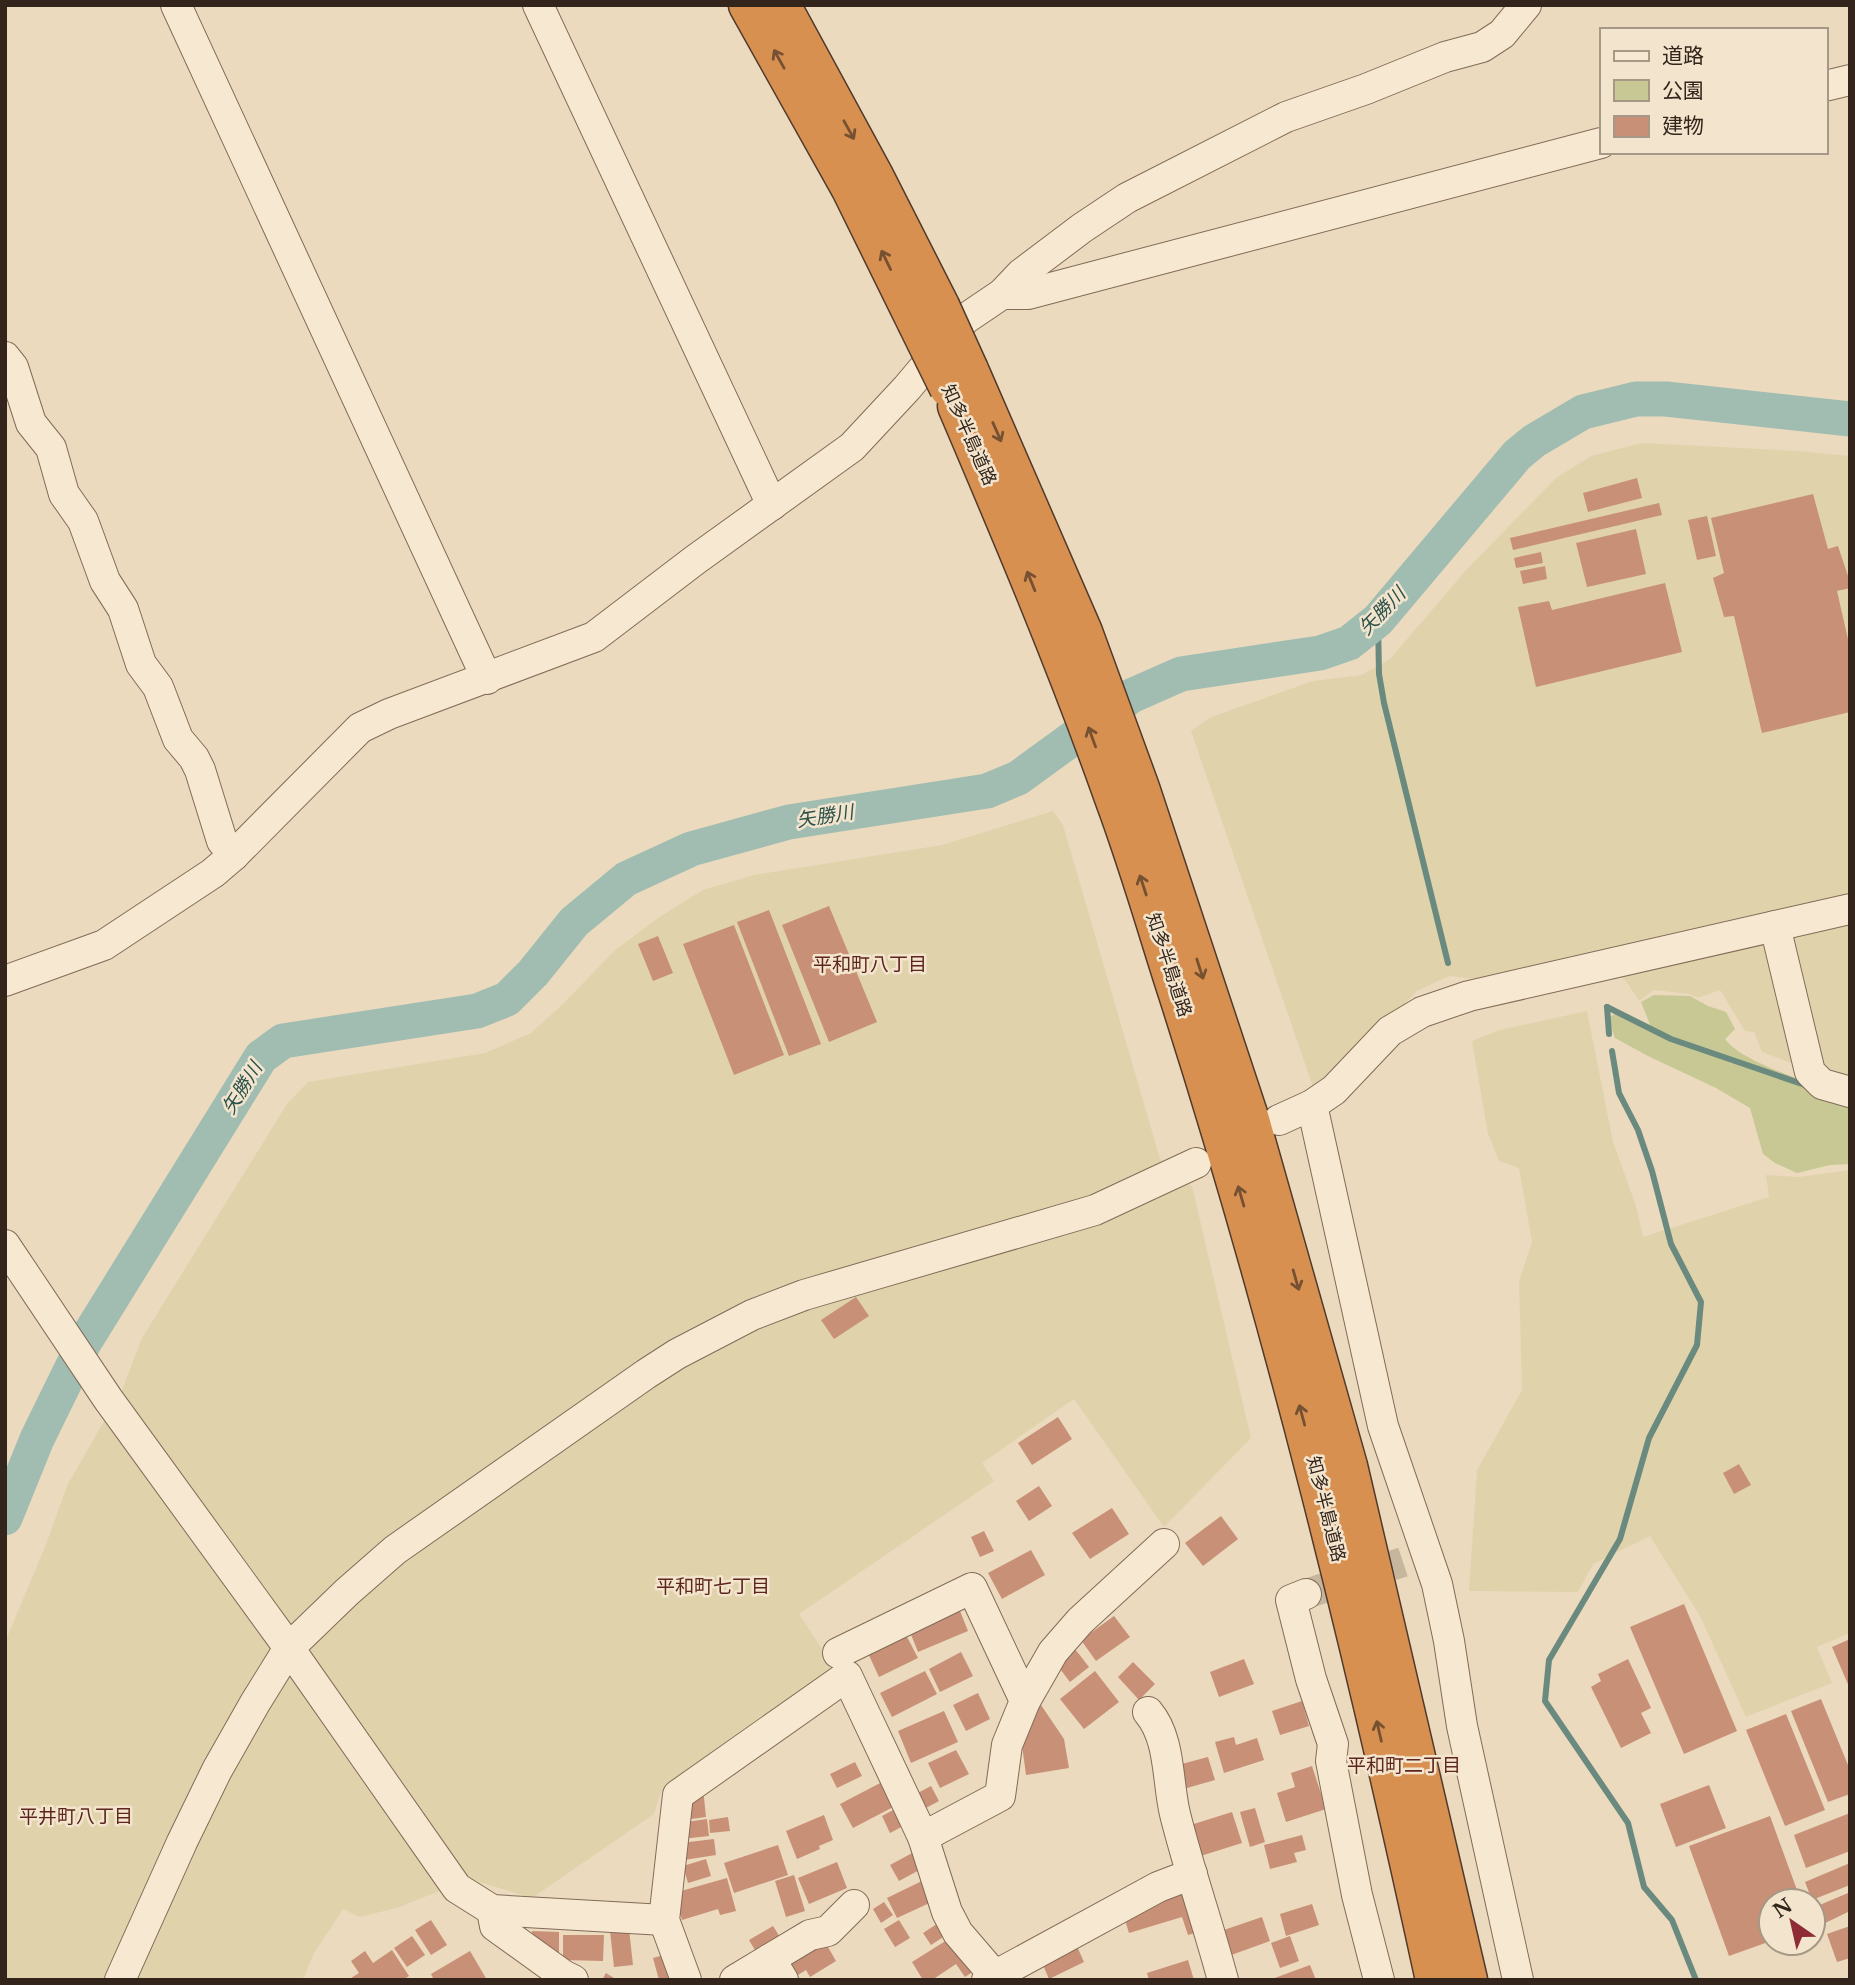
<svg xmlns="http://www.w3.org/2000/svg" width="1855" height="1985" font-family="'Libre Baskerville','Noto Sans JP',serif">
<style>
.farmland{fill:#e0d3ac}
.green{fill:#c7c893}
.lines{fill:none;stroke-linecap:round;stroke-linejoin:round}
.stream{stroke:#6a8a7f;stroke-width:6}
.river{stroke:#a1bdb2;stroke-width:35}
.building{fill:#c89076}
.minor-tunnel{stroke:#c6b69e;stroke-width:30;stroke-dasharray:30 15;stroke-linecap:butt}
.minor-casing{stroke:#826b58;stroke-width:32}
.highway-casing{stroke:#503a2c;stroke-width:41}
.minor{stroke:#f7e8d1;stroke-width:30}
.highway{stroke:#d89051;stroke-width:38}
.highway-bridge-casing{stroke:#503a2c;stroke-width:41;stroke-linecap:butt}
.highway-bridge{stroke:#d89051;stroke-width:38}
.oneway{stroke:#755031}
.labels{text-anchor:middle;dominant-baseline:central;stroke-width:5;stroke-linejoin:round;paint-order:stroke}
.street-label{font-size:18px;fill:#33251c;stroke:#f3e5cd}
.water-label{font-size:19px;font-style:italic;fill:#2c524c;stroke:#f3e5cd}
.neighbourhood-label{font-size:19px;fill:#5d251d;stroke:#f3e5cd}
</style>
<rect width="100%" height="100%" fill="#ebdabe"/>
<g class="farmland">
<polygon points="1642,443 1798,451 1850,456 1850,1085 1762,1052 1754,1032 1745,1031 1720,990 1698,998 1689,994 1654,990 1639,1001 1626,981 1594,954 1485,980 1449,976 1417,991 1335,1077 1314,1090 1191,731 1211,717 1313,681 1362,675 1390,659 1468,568 1556,478 1591,456"/>
<polygon points="1053,811 1063,825 1160,1159 1177,1177 1192,1186 1251,1438 1164,1527 1074,1399 982,1463 994,1481 799,1614 828,1658 831,1673 661,1792 654,1814 532,1898 469,1879 397,1908 359,1917 343,1909 313,1955 303,1980 5,1980 5,1642 45,1547 68,1484 122,1390 142,1338 287,1104 308,1082 485,1053 531,1033 563,1004 614,951 661,916 703,890 754,875 942,845"/>
<polygon points="1587,1011 1613,1142 1636,1206 1643,1237 1769,1197 1766,1175 1799,1177 1850,1170 1850,1633 1817,1647 1832,1683 1746,1717 1700,1616 1650,1536 1593,1564 1578,1592 1469,1591 1477,1470 1522,1390 1519,1281 1532,1242 1519,1168 1499,1161 1488,1134 1472,1041 1500,1030"/>
</g>
<path class="green" d="M1654,995L1690,996L1708,1006L1726,1012L1735,1029L1725,1039C1743,1064 1819,1085 1850,1097V1164L1830,1165L1797,1173L1775,1163L1763,1154L1750,1108L1716,1088L1648,1056L1615,1038L1608,1018L1615,1014L1653,1032L1641,1002Z"/>
<g class="lines">
<g class="stream">
<polyline points="1378,620 1379,674 1384,703 1448,963"/>
<polyline points="1607,1007 1671,1039 1805,1085"/>
<polyline points="1607,1007 1609,1034"/>
<polyline points="1612,1051 1619,1093 1638,1130 1652,1171 1671,1244 1701,1302 1697,1345 1649,1438 1620,1539 1549,1660 1545,1701 1628,1823 1644,1887 1672,1920 1696,1980"/>
</g>
<polyline class="river" points="5,1518 37,1439 84,1343 261,1057 283,1041 477,1011 507,999 533,973 574,922 626,879 691,849 789,822 987,791 1018,778 1131,696 1181,674 1320,653 1349,643 1378,620 1517,455 1534,441 1583,412 1636,399 1666,399 1850,419"/>
</g>
<g class="building">
<polygon points="1637,478 1642,498 1588,512 1583,493"/>
<polygon points="1813,494 1828,549 1838,546 1850,582 1850,588 1837,591 1850,648 1850,712 1762,733 1734,616 1724,617 1713,578 1724,573 1711,518"/>
<polygon points="1659,503 1662,515 1513,550 1510,538"/>
<polygon points="1707,516 1716,556 1697,560 1688,520"/>
<polygon points="1636,529 1646,574 1587,587 1576,543"/>
<polygon points="1541,552 1543,563 1516,568 1514,558"/>
<polygon points="1545,566 1547,579 1523,584 1520,571"/>
<polygon points="1665,583 1682,652 1536,687 1518,607 1549,601 1552,610"/>
<polygon points="829,906 877,1022 829,1042 782,925"/>
<polygon points="769,910 821,1044 789,1056 737,922"/>
<polygon points="734,925 784,1055 734,1075 683,944"/>
<polygon points="658,936 673,973 653,981 638,944"/>
<polygon points="856,1297 869,1316 834,1339 821,1320"/>
<polygon points="1058,1417 1072,1439 1032,1465 1018,1443"/>
<polygon points="1739,1464 1751,1485 1734,1494 1723,1473"/>
<polygon points="1039,1486 1052,1506 1029,1521 1016,1501"/>
<polygon points="1112,1508 1129,1534 1090,1559 1072,1533"/>
<polygon points="1221,1516 1238,1539 1203,1566 1185,1543"/>
<polygon points="984,1531 994,1551 980,1557 971,1537"/>
<polygon points="1031,1550 1045,1575 1002,1599 988,1573"/>
<polygon points="1684,1604 1737,1731 1684,1754 1630,1627"/>
<polygon points="958,1606 968,1631 918,1652 908,1627"/>
<polygon points="1114,1616 1130,1637 1096,1661 1081,1640"/>
<polygon points="905,1633 918,1658 879,1677 867,1651"/>
<polygon points="1850,1639 1850,1689 1832,1647"/>
<polygon points="1075,1649 1089,1667 1070,1682 1060,1669"/>
<polygon points="961,1652 973,1676 940,1692 929,1669"/>
<polygon points="1244,1659 1254,1684 1219,1697 1210,1672"/>
<polygon points="1628,1659 1651,1708 1641,1713 1651,1733 1621,1748 1591,1687 1601,1681 1598,1674"/>
<polygon points="1133,1662 1155,1684 1139,1700 1118,1677"/>
<polygon points="925,1671 937,1694 892,1717 880,1693"/>
<polygon points="1095,1671 1119,1702 1084,1729 1060,1699"/>
<polygon points="978,1693 990,1719 966,1731 953,1705"/>
<polygon points="1821,1699 1850,1770 1850,1794 1828,1802 1791,1711"/>
<polygon points="1302,1701 1309,1726 1280,1735 1272,1711"/>
<polygon points="1039,1702 1064,1739 1069,1768 1026,1775 1022,1745"/>
<polygon points="944,1711 958,1742 911,1763 898,1731"/>
<polygon points="1786,1714 1825,1810 1785,1826 1746,1730"/>
<polygon points="1234,1737 1236,1745 1257,1738 1264,1760 1224,1773 1215,1742"/>
<polygon points="956,1750 969,1774 940,1788 928,1763"/>
<polygon points="1208,1757 1215,1780 1180,1790 1174,1766"/>
<polygon points="855,1762 862,1776 837,1788 830,1774"/>
<polygon points="1312,1766 1326,1809 1286,1822 1277,1793 1295,1787 1291,1773"/>
<polygon points="884,1781 897,1805 853,1828 840,1804"/>
<polygon points="1709,1785 1726,1828 1676,1847 1660,1804"/>
<polygon points="931,1786 939,1801 922,1810 914,1795"/>
<polygon points="703,1788 706,1817 684,1820 682,1800"/>
<polygon points="897,1808 905,1825 890,1833 882,1816"/>
<polygon points="1255,1808 1265,1842 1250,1847 1240,1812"/>
<polygon points="1232,1812 1242,1843 1191,1859 1181,1828"/>
<polygon points="1850,1813 1850,1851 1806,1868 1794,1835"/>
<polygon points="824,1815 833,1840 819,1846 820,1849 797,1859 786,1831"/>
<polygon points="1770,1816 1801,1901 1771,1901 1771,1941 1729,1956 1689,1846"/>
<polygon points="728,1817 730,1831 710,1833 709,1820"/>
<polygon points="707,1819 709,1836 682,1839 680,1823"/>
<polygon points="1302,1835 1306,1850 1294,1853 1297,1862 1270,1869 1264,1845"/>
<polygon points="714,1839 716,1855 684,1860 681,1843"/>
<polygon points="778,1845 788,1875 734,1893 724,1863"/>
<polygon points="916,1851 925,1867 899,1881 890,1865"/>
<polygon points="706,1859 711,1876 688,1883 683,1866"/>
<polygon points="837,1862 847,1888 809,1904 798,1878"/>
<polygon points="1850,1863 1850,1885 1812,1900 1805,1882"/>
<polygon points="794,1875 805,1911 786,1917 775,1881"/>
<polygon points="727,1878 736,1911 720,1915 718,1909 682,1920 674,1893"/>
<polygon points="926,1879 936,1900 897,1918 887,1898"/>
<polygon points="1182,1882 1202,1931 1188,1935 1182,1917 1129,1933 1122,1910"/>
<polygon points="1848,1893 1850,1911 1823,1924 1815,1907"/>
<polygon points="884,1902 893,1915 881,1923 873,1909"/>
<polygon points="1312,1904 1319,1925 1286,1936 1280,1914"/>
<polygon points="1262,1917 1270,1941 1223,1958 1215,1933"/>
<polygon points="431,1920 447,1945 431,1955 415,1930"/>
<polygon points="899,1920 910,1938 895,1947 884,1929"/>
<polygon points="943,1920 951,1932 931,1945 923,1933"/>
<polygon points="773,1926 783,1942 759,1957 749,1940"/>
<polygon points="1850,1926 1850,1958 1837,1962 1827,1934"/>
<polygon points="629,1929 633,1965 614,1967 610,1931"/>
<polygon points="532,1931 559,1932 559,1958 532,1946"/>
<polygon points="563,1935 604,1935 603,1961 563,1960"/>
<polygon points="955,1935 977,1969 965,1977 956,1964 932,1980 923,1980 912,1962"/>
<polygon points="412,1936 425,1955 407,1967 394,1948"/>
<polygon points="1290,1936 1299,1961 1280,1968 1271,1943"/>
<polygon points="824,1940 836,1961 810,1977 806,1970 793,1978 785,1964"/>
<polygon points="1075,1942 1084,1962 1049,1979 1040,1958"/>
<polygon points="392,1950 409,1976 403,1980 348,1980 359,1973 351,1961 365,1951 373,1963"/>
<polygon points="470,1951 487,1980 434,1980 431,1974"/>
<polygon points="667,1954 674,1980 659,1980 653,1958"/>
<polygon points="1188,1960 1194,1980 1149,1980 1147,1973"/>
<polygon points="1310,1965 1316,1980 1272,1980 1272,1979"/>
<polygon points="606,1973 617,1980 602,1980"/>
</g>
<g class="lines">
<polyline class="minor-tunnel" points="1306,1594 1403,1562"/>
<g class="minor-casing">
<g id="minor">
<polyline points="176,5 487,679"/>
<polyline points="538,5 772,505"/>
<polyline points="1825,86 1850,80"/>
<polyline points="1002,294 1028,294 1601,143"/>
<polyline points="5,357 13,367 31,423 51,448 64,494 83,521 105,581 123,609 141,664 158,687 178,739 194,758 200,770 222,841 234,855"/>
<polyline points="1775,926 1810,1072 1822,1084 1850,1092"/>
<polyline points="5,981 104,945 213,873 234,855 360,728 389,714 594,637 695,560 852,447 907,388 965,319 1002,294 1021,274 1082,228 1127,198 1286,117 1366,89 1445,57 1482,47 1502,34 1526,5"/>
<polyline points="1312,1105 1383,1426 1437,1584 1449,1641 1462,1726 1518,1980"/>
<polyline points="1279,1120 1312,1105 1334,1090 1390,1031 1422,1012 1469,996 1850,909"/>
<polyline points="5,1245 108,1399 289,1648 457,1888 492,1910 664,1920"/>
<polyline points="1306,1594 1291,1600 1311,1679 1333,1744 1331,1761 1357,1895 1379,1980"/>
<polyline points="1025,1701 1053,1652 1080,1621 1164,1544"/>
<path d="M1148,1712C1171,1739 1167,1781 1175,1814C1189,1870 1208,1924 1223,1980"/>
<polyline points="923,1837 947,1912 958,1933 994,1975"/>
<polyline points="492,1910 495,1926 563,1975 573,1980"/>
<polyline points="770,1959 783,1980"/>
<polyline points="120,1980 182,1842 217,1770 255,1703 289,1648 347,1592 395,1550 646,1374 677,1354 752,1315 804,1295 1095,1210 1196,1163"/>
<polyline points="686,1980 664,1920 678,1795 847,1676 923,1837 1000,1796 1007,1745 1025,1701 972,1588 838,1653"/>
<polyline points="735,1980 810,1935 828,1931 854,1905"/>
<polyline points="987,1980 1158,1887 1192,1874"/>
</g>
</g>
<g class="highway-casing">
<g id="highway">
<polyline points="748,5 851,189 916,321"/>
<polyline points="781,5 874,176 940,306"/>
<polyline points="969,370 1083,632 1140,788 1250,1120 1348,1466 1468,1980"/>
<path d="M957,406C1012,535 1067,665 1114,798C1138,862 1157,929 1178,994C1282,1318 1363,1648 1435,1980"/>
</g>
</g>
<use href="#minor" class="minor"/>
<use href="#highway" class="highway"/>
<g class="highway-bridge-casing">
<g id="highway-bridge">
<polyline points="940,306 969,370"/>
<polyline points="916,321 949,388"/>
</g>
</g>
<use href="#highway-bridge" class="highway-bridge"/>
</g>
<defs><path id="oneway-shaft" d="M-6 0H5M1.5-3L5.5 0L1.5 3" fill="none" stroke-width="1.6" stroke-linecap="round" stroke-linejoin="round" transform="scale(1.75)"/></defs>
<g class="oneway">
<use href="#oneway-shaft" transform="translate(779 59) rotate(-119)"/>
<use href="#oneway-shaft" transform="translate(849 130) rotate(61)"/>
<use href="#oneway-shaft" transform="translate(886 260) rotate(-116)"/>
<use href="#oneway-shaft" transform="translate(997 432) rotate(66)"/>
<use href="#oneway-shaft" transform="translate(1031 581) rotate(-112)"/>
<use href="#oneway-shaft" transform="translate(1092 737) rotate(-110)"/>
<use href="#oneway-shaft" transform="translate(1143 885) rotate(-108)"/>
<use href="#oneway-shaft" transform="translate(1200 969) rotate(72)"/>
<use href="#oneway-shaft" transform="translate(1241 1196) rotate(-106)"/>
<use href="#oneway-shaft" transform="translate(1296 1280) rotate(74)"/>
<use href="#oneway-shaft" transform="translate(1302 1415) rotate(-105)"/>
<use href="#oneway-shaft" transform="translate(1379 1731) rotate(-103)"/>
</g>
<g class="labels">
<g class="street-label">
<text transform="translate(969 435) rotate(66)">知多半島道路</text>
<text transform="translate(1169 965) rotate(72)">知多半島道路</text>
<text transform="translate(1326 1509) rotate(76)">知多半島道路</text>
</g>
<g class="water-label">
<text transform="translate(1382 611) rotate(-46)">矢勝川</text>
<text transform="translate(825 816) rotate(-9)">矢勝川</text>
<text transform="translate(242 1088) rotate(-58)">矢勝川</text>
</g>
<g class="neighbourhood-label">
<text x="870" y="964">平和町八丁目</text>
<text x="713" y="1586">平和町七丁目</text>
<text x="1404" y="1765">平和町二丁目</text>
<text x="76" y="1816">平井町八丁目</text>
</g>
</g>
<rect width="1855" height="1985" fill="none" stroke="#33251c" stroke-width="14"/>
<rect x="1600" y="28" width="228" height="126" fill="#f3e5cd" stroke="#a69886" stroke-width="2"/>
<rect x="1614" y="51" width="35" height="10" fill="#f7e8d1" stroke="#a69886" stroke-width="2"/>
<text x="1662" y="63" font-size="21" fill="#33251c">道路</text>
<rect x="1614" y="80" width="35" height="21" fill="#c7c893" stroke="#a69886" stroke-width="2"/>
<text x="1662" y="98" font-size="21" fill="#33251c">公園</text>
<rect x="1614" y="116" width="35" height="21" fill="#c89076" stroke="#a69886" stroke-width="2"/>
<text x="1662" y="133" font-size="21" fill="#33251c">建物</text>
<g transform="translate(1792 1922) rotate(326)"><circle r="33" fill="#f3e5cd" stroke="#a69886" stroke-width="2"/>
<path d="M0-5L12 26L0 18L-12 26Z" fill="#8f2b35"/>
<text y="-10" font-size="19" font-weight="bold" text-anchor="middle" fill="#33251c">N</text>
</g>
</svg>
